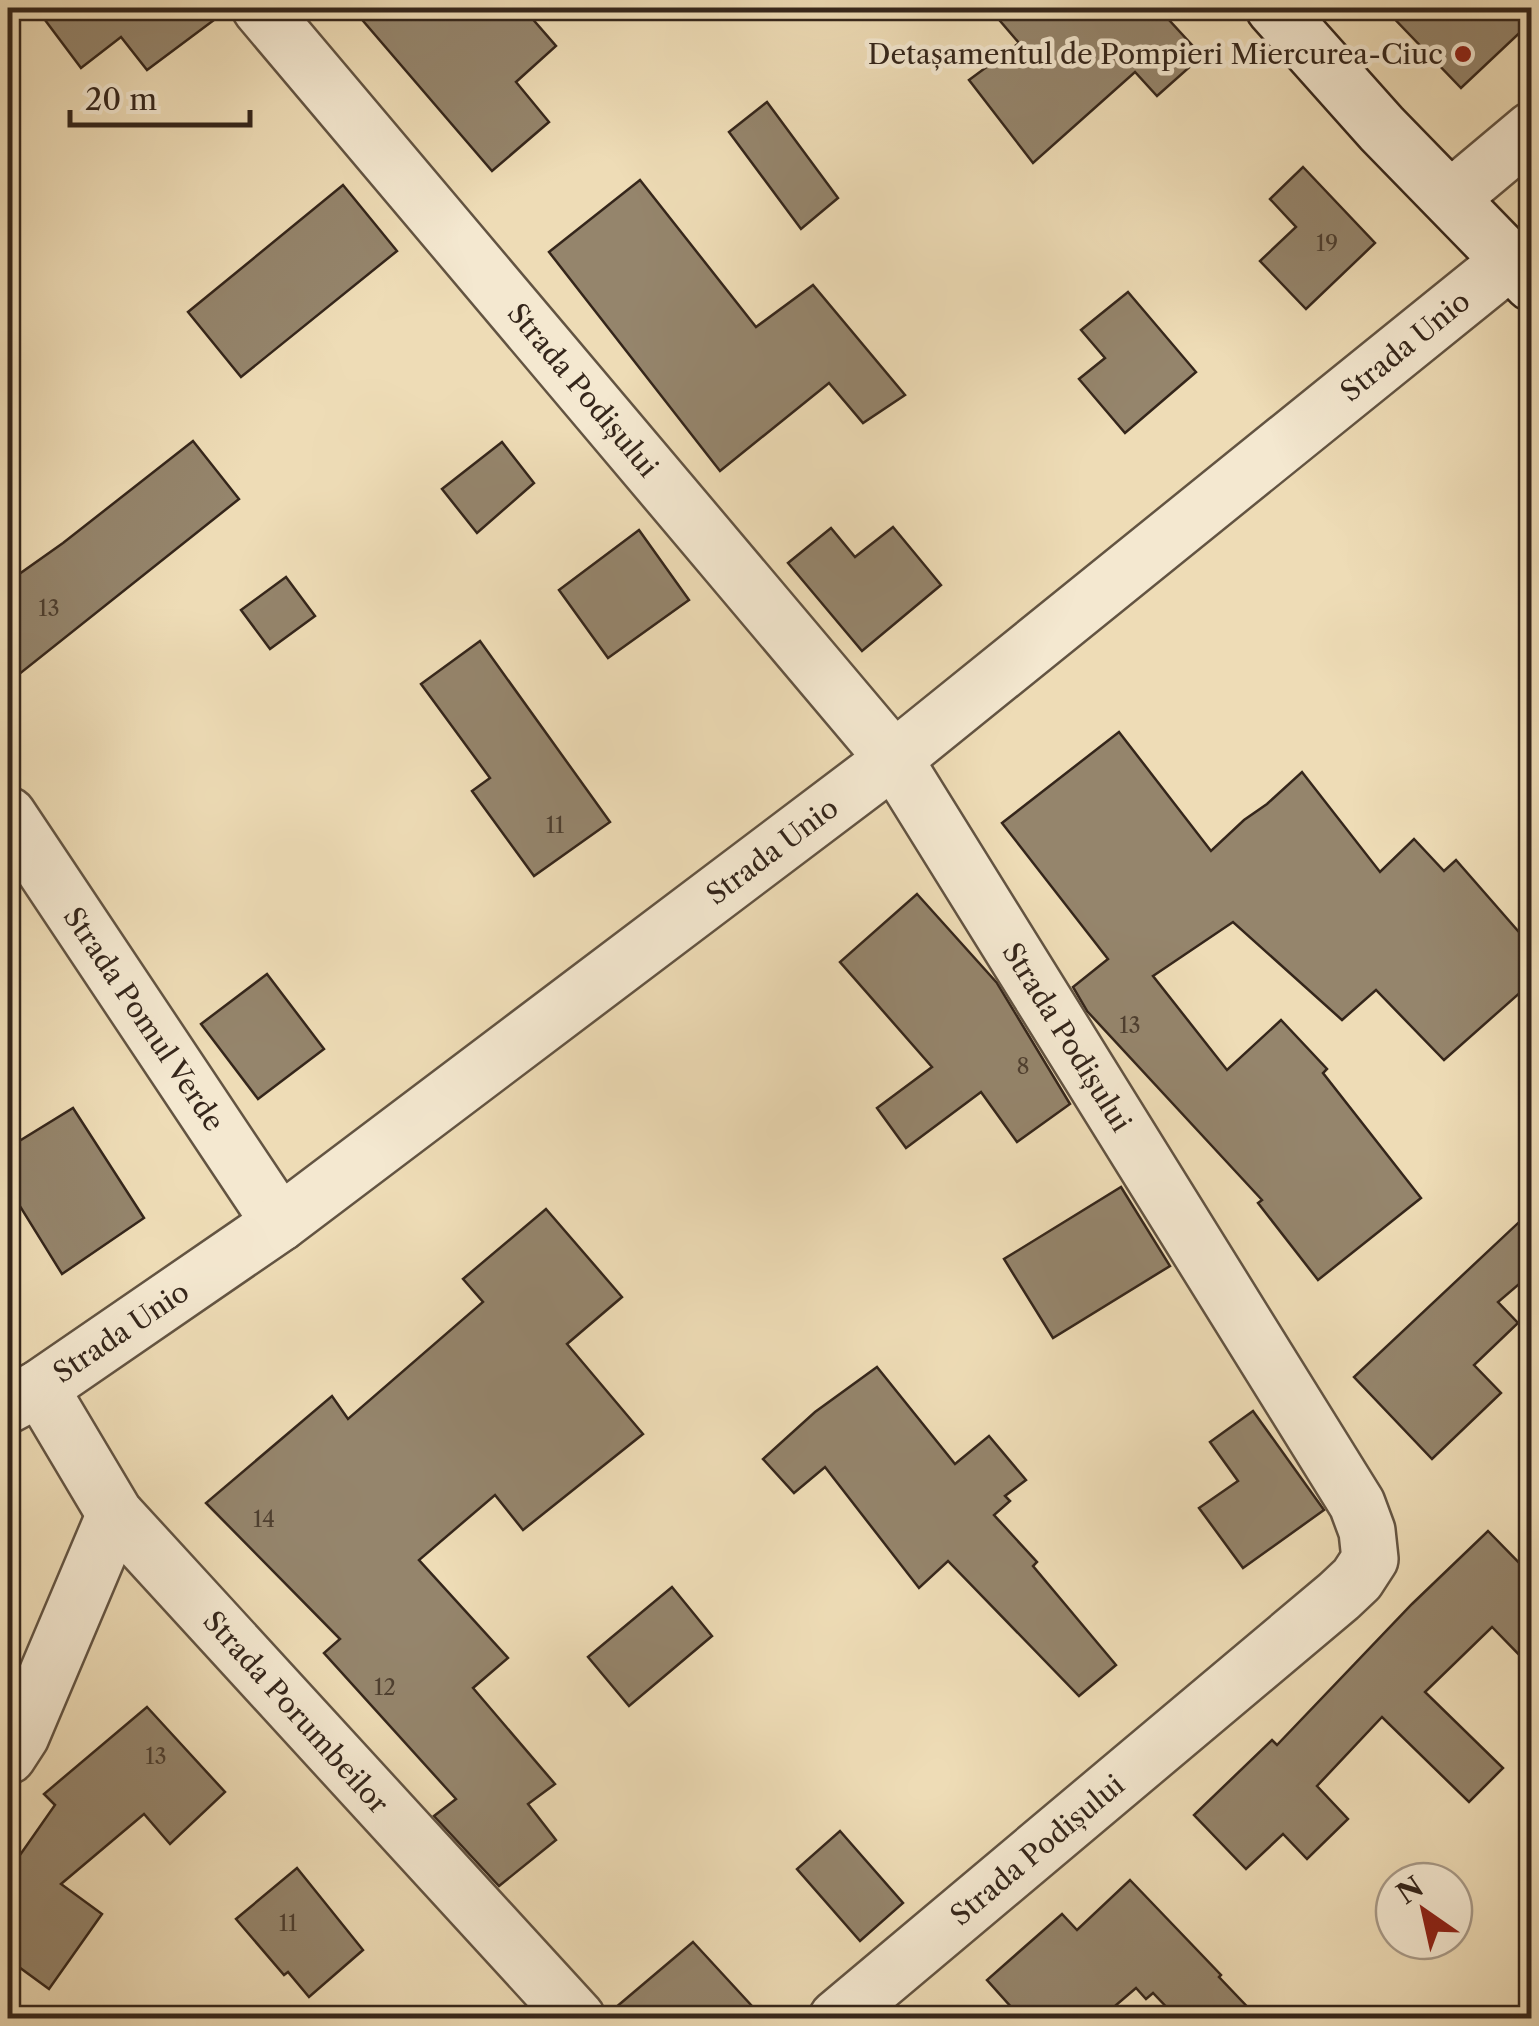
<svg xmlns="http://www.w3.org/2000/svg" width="1539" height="2026" font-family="'Libre Caslon Text',serif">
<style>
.building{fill:#95856c;stroke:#35261b;stroke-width:2.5}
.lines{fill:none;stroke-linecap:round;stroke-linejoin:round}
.street-casing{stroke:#635442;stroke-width:60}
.secondary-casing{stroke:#35261b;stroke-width:60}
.street{stroke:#f4e8d0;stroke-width:55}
.secondary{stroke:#f4e8d0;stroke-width:55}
.poi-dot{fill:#8f2418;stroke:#f4e8d0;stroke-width:4}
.labels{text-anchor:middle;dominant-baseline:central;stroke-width:9;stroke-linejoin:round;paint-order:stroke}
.number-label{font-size:22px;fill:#4d3e2f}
.poi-label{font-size:28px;fill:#35261b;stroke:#f4e8d0;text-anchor:end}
.street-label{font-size:28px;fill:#35261b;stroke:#f4e8d0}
</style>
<rect width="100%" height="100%" fill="#eedcb6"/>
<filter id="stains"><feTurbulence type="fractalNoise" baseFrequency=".002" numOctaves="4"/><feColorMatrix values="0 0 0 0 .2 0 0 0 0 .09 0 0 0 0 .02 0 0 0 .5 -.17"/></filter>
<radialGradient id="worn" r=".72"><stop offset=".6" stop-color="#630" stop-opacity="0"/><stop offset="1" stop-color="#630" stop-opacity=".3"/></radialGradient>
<g class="building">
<polygon points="36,8 230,8 147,70 121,37 81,68"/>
<polygon points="352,8 523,8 556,46 516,82 549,122 492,171"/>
<polygon points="989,8 1158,8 1202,56 1157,96 1135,72 1033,163 969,80 1019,43"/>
<polygon points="1384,8 1532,8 1532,21 1461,88"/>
<polygon points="767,102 838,198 801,229 729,132"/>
<polygon points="1303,167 1375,243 1306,309 1260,261 1296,227 1270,199"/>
<polygon points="640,180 756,327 813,285 905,395 863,423 829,383 720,471 549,252"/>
<polygon points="343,185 397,251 241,377 188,312"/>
<polygon points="1128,292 1196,372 1125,433 1079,379 1105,358 1081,330"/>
<polygon points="193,441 239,499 8,683 8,582 63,543"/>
<polygon points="502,442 534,483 477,533 442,489"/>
<polygon points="893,527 941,585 862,651 788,563 831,528 855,557"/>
<polygon points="639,530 689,600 608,658 559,590"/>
<polygon points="286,577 315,616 270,649 241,610"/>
<polygon points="480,641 610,822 534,876 472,791 490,778 421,684"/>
<polygon points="1119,732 1211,851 1244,820 1267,804 1302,772 1380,872 1414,839 1444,871 1456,860 1532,947 1532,982 1444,1060 1376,990 1342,1020 1233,922 1153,976 1227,1070 1281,1020 1327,1069 1323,1073 1421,1198 1318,1280 1258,1203 1262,1200 1087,1011 1073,987 1108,959 1002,823"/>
<polygon points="917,894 997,983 1070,1104 1017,1142 981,1092 906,1148 877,1108 932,1067 840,962"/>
<polygon points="267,974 324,1049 258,1099 201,1024"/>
<polygon points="73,1108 144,1218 62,1274 8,1187 8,1148"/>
<polygon points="1121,1187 1170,1266 1053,1338 1004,1259"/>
<polygon points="546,1209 622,1297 567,1344 643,1434 523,1530 495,1495 419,1560 508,1658 473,1688 555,1784 528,1804 556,1840 499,1886 434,1816 456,1799 324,1653 340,1639 206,1503 332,1396 348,1419 483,1302 463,1279"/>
<polygon points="1532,1210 1532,1273 1498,1302 1518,1323 1474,1365 1501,1393 1432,1459 1354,1377"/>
<polygon points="877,1367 955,1464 989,1436 1026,1480 1005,1496 1010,1501 994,1515 1037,1562 1033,1566 1116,1665 1079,1696 948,1561 919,1588 825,1467 794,1493 763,1459 815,1412"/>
<polygon points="1253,1411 1324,1510 1243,1568 1199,1508 1238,1481 1210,1442"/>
<polygon points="1488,1531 1532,1576 1532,1668 1492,1627 1425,1692 1503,1768 1469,1802 1382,1717 1317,1786 1348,1819 1307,1859 1283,1834 1246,1869 1194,1815 1272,1740 1277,1745 1412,1604"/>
<polygon points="672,1587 712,1636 629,1706 588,1657"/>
<polygon points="147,1707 225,1792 170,1844 144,1814 61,1884 102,1914 49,1989 8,1959 8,1846 20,1855 55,1805 44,1794"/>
<polygon points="840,1831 903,1903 860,1941 797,1869"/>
<polygon points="297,1868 363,1950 309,1997 288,1972 284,1975 236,1919"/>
<polygon points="1130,1880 1221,1975 1219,1977 1258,2018 1177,2018 1153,1993 1146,1999 1136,1988 1101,2018 1021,2018 987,1980 1062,1914 1077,1930"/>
<polygon points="693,1942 763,2018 607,2018 608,2014"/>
</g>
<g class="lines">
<g class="street-casing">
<g id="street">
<polyline points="260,8 894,759 1357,1504 1367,1531 1370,1559 1357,1579 1339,1596 837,2018"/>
<polyline points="1451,198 1532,130"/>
<polyline points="8,815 280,1223"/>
<polyline points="40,1388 115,1514 577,2018"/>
<polyline points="8,1405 40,1388 280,1223 894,759 1510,261"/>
<polyline points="8,1756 21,1736 115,1514"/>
</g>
</g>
<g class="secondary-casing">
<polyline id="secondary" points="1274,8 1382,129 1532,283"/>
</g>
<use href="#street" class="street"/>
<use href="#secondary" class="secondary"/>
</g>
<circle class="poi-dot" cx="1463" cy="54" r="10"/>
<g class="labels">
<g class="number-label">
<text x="1327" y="243">19</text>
<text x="49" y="608">13</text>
<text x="555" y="825">11</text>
<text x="1130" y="1025">13</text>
<text x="1023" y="1066">8</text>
<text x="264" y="1519">14</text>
<text x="385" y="1687">12</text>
<text x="156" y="1756">13</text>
<text x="288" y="1923">11</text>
</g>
<g class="poi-label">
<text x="1443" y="54">Detașamentul de Pompieri Miercurea-Ciuc</text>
</g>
<g class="street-label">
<text transform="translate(1405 346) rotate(-39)">Strada Unio</text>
<text transform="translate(583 390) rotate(50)">Strada Podișului</text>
<text transform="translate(772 851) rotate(-37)">Strada Unio</text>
<text transform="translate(144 1019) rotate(56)">Strada Pomul Verde</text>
<text transform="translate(1067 1037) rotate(58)">Strada Podișului</text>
<text transform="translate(121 1332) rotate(-34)">Strada Unio</text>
<text transform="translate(296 1712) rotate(48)">Strada Porumbeilor</text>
<text transform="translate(1037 1850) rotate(-40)">Strada Podișului</text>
</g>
</g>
<rect width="1539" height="2026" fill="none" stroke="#eedcb6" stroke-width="40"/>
<rect x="10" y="10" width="1519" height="2006" fill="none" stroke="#35261b" stroke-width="5"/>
<rect x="20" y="20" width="1499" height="1986" fill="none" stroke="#35261b" stroke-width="2.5"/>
<g transform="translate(1424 1911) rotate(326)"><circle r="48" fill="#f4e8d0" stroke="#a89a88" stroke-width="2.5"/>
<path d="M0-8L18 38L0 25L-18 38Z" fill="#8f2418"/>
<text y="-15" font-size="28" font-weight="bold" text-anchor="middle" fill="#35261b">N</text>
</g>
<path d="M70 110v15h180v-15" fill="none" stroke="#35261b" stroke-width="5"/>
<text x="85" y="110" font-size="30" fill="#35261b" stroke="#f4e8d0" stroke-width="8" paint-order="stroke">20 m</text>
<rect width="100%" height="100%" filter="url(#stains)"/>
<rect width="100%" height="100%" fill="url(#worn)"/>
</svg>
